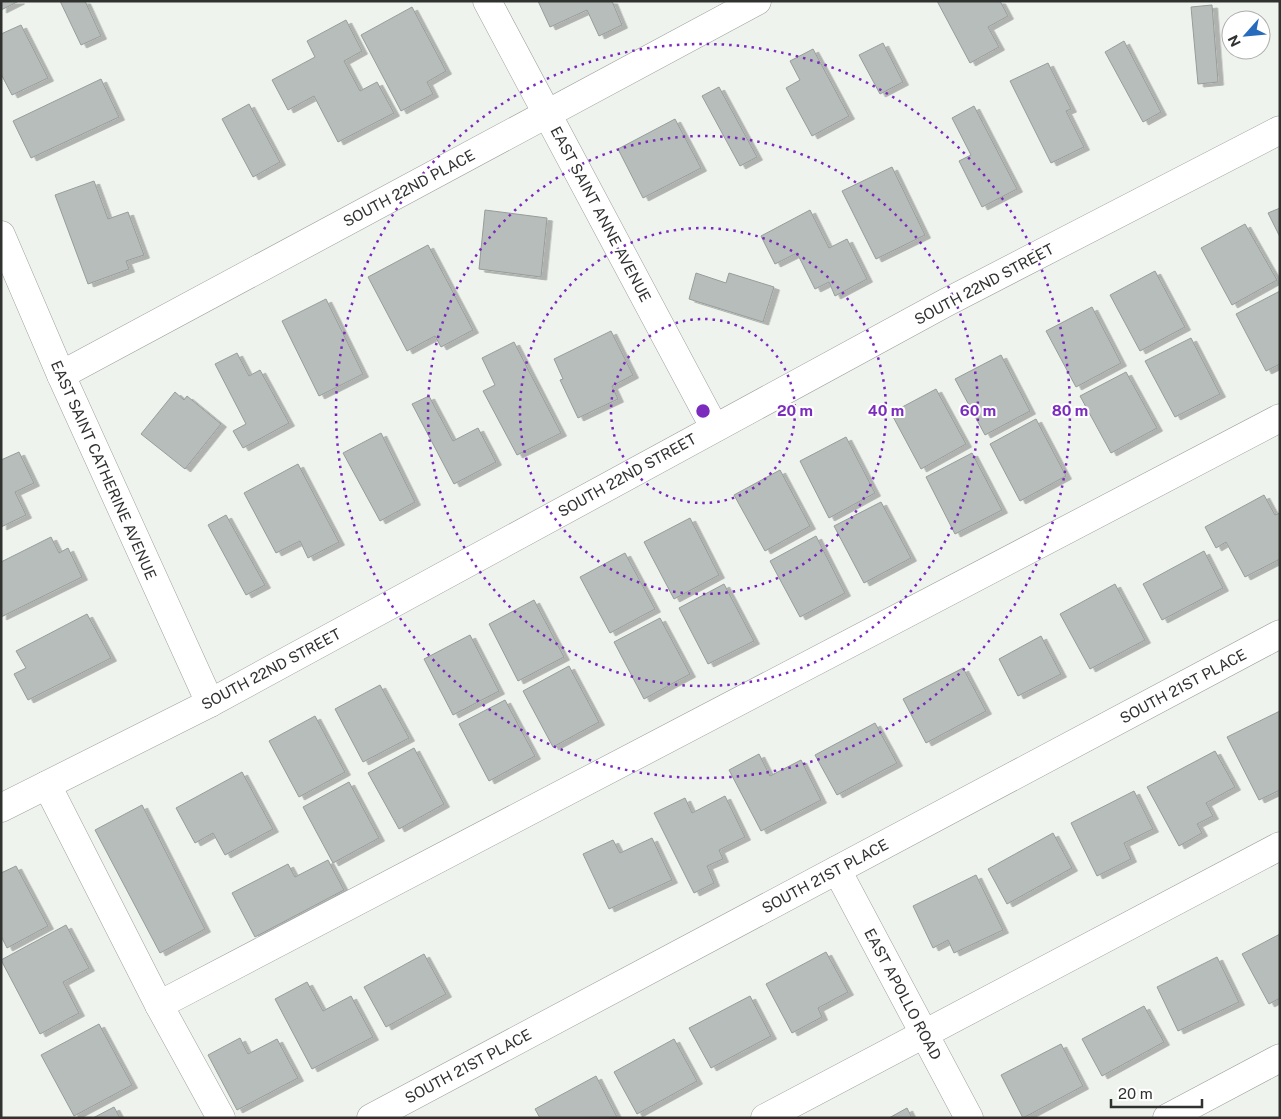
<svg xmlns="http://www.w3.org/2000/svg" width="1281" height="1119" font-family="'Public Sans',sans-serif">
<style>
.building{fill:#b7bdba;stroke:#979d9a;filter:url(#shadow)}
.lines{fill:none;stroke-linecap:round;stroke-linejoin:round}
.minor-casing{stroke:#9da19d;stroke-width:29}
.minor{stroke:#fff;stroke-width:28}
.ring{fill:none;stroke:#7b2cbf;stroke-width:2.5;stroke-dasharray:2.5 5}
.labels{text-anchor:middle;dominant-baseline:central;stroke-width:4;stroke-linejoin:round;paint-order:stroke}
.street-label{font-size:15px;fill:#303230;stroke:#fff}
.centre{fill:#7b2cbf;stroke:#fff;stroke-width:2.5}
.ring-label{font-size:15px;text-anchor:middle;font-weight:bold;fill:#7b2cbf;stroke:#fff;stroke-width:4;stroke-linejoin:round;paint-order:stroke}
</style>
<defs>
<filter id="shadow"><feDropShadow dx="5.5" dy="3" stdDeviation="0" flood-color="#0004"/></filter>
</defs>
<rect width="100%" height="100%" fill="#eff3ee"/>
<g class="building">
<polygon points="1,1 19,1 1,10"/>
<polygon points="60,1 85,1 101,36 81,45"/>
<polygon points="538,1 612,1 622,25 599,36 587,10 550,27"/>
<polygon points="937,1 1000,1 1008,16 988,27 999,47 970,63"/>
<polygon points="1212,5 1218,82 1198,84 1191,7"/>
<polygon points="412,7 446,71 427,82 433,94 401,111 361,35"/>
<polygon points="346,20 362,51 344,61 360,91 377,82 394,113 338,142 314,96 288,110 272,80 315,57 307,41"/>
<polygon points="21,25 48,78 12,95 1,74 1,34"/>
<polygon points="1124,41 1161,112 1143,122 1105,52"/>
<polygon points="883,43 903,82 880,94 859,55"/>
<polygon points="813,49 849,116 812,136 786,88 800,80 790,61"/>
<polygon points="1048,63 1071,109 1066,111 1084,147 1051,163 1010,81"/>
<polygon points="101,79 119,117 31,158 13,121"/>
<polygon points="719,87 757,157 740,166 702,96"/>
<polygon points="249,104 280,162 253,177 222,119"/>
<polygon points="974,106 1017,189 982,207 959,161 971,155 952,118"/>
<polygon points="675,119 701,168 643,198 618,149"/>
<polygon points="892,167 925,235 876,259 842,191"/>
<polygon points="94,181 108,219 128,212 144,255 126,261 129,269 88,284 55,195"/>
<polygon points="1280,208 1280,237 1268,213"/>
<polygon points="485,210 547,218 541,277 479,269"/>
<polygon points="810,210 829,248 847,239 867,279 835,296 829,282 815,289 797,253 775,264 761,236"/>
<polygon points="1245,224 1277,280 1232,305 1201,248"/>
<polygon points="428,245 473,330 441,347 435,336 407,351 368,277"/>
<polygon points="1155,271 1185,327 1140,351 1110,295"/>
<polygon points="696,273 726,283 729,273 774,287 763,322 689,299"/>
<polygon points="1280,291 1280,364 1266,371 1236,314"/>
<polygon points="326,299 363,374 319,396 282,321"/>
<polygon points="1092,307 1121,363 1076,387 1046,331"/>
<polygon points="611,331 633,375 612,386 618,399 578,418 560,380 563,379 554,359"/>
<polygon points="1191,338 1220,394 1175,417 1145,361"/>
<polygon points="514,342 561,433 517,455 483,391 495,385 482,358"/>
<polygon points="237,353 249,376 260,370 289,423 243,448 233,431 246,424 215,364"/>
<polygon points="1001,355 1030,411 985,435 955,379"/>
<polygon points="1126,372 1157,428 1111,453 1080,396"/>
<polygon points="936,389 966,444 921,469 891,413"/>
<polygon points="175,392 184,400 187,396 221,424 185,469 141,434"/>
<polygon points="429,396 453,441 478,428 496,462 454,484 412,404"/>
<polygon points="1036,419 1066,476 1020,501 990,444"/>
<polygon points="381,433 415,502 380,521 343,453"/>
<polygon points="846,437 875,493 829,518 800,461"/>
<polygon points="19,452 34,483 15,492 26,515 1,527 1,460"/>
<polygon points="972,453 1002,510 955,534 926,477"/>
<polygon points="298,464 339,542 308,558 300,541 276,553 244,493"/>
<polygon points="780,470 810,526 765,551 734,495"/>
<polygon points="1264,495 1275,515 1280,513 1280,559 1245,577 1226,542 1216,548 1205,527"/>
<polygon points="881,502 911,558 864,583 834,526"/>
<polygon points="226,515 265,585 246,595 208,525"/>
<polygon points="690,518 719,575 674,599 644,542"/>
<polygon points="816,536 845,593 800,617 770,561"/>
<polygon points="51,537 59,553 68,548 82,577 1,617 1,562"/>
<polygon points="1204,551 1223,588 1162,620 1143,584"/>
<polygon points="625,553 655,609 610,633 580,577"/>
<polygon points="724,584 754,641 708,664 679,608"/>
<polygon points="1115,584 1145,640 1090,669 1060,614"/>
<polygon points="534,600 564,657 518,681 489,624"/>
<polygon points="87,614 111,658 28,700 14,674 26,668 16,651"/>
<polygon points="660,618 690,674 644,699 614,642"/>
<polygon points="470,635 499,691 453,715 424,659"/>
<polygon points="1041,636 1061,674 1018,696 999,659"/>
<polygon points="569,666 599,722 553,747 523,691"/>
<polygon points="963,668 986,711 926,743 903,699"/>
<polygon points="380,685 409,738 363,762 335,709"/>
<polygon points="505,700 535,756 489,781 459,724"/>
<polygon points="1280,711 1280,790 1259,800 1227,737"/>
<polygon points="315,716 345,772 299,797 269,741"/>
<polygon points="875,723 897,763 837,795 815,755"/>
<polygon points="414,748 444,804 399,829 368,773"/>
<polygon points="1215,751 1235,787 1206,803 1213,816 1197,824 1202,833 1179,846 1147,787"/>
<polygon points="759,754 770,776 801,760 821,800 761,831 729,770"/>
<polygon points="242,772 273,829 225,855 213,833 195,843 176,808"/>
<polygon points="349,782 379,838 333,863 303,807"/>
<polygon points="1134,791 1153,829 1124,843 1131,859 1097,876 1071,823"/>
<polygon points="725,796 745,837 719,850 723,859 707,866 714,883 694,893 654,813 685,798 692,813"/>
<polygon points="142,805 205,929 160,953 95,830"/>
<polygon points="1053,833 1072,868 1007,904 988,869"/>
<polygon points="652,838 672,880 609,909 583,854 613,840 620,853"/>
<polygon points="328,860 344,890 255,937 232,893 288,864 295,877"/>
<polygon points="16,866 48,926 7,948 1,936 1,873"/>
<polygon points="976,875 1003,930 954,953 948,940 933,948 913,906"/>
<polygon points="66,925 89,968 63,982 79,1013 40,1034 1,960"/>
<polygon points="1280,934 1280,998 1269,1004 1242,954"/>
<polygon points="826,952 848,992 818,1008 822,1017 792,1033 766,984"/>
<polygon points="424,954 446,994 386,1027 364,987"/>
<polygon points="1217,957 1239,1002 1178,1031 1157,987"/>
<polygon points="307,982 323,1011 351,996 373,1037 312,1069 275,999"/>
<polygon points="750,996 771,1036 711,1068 689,1028"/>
<polygon points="1144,1006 1164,1042 1102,1076 1082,1039"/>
<polygon points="99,1024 132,1085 74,1116 41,1055"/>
<polygon points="240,1038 248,1054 277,1039 298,1078 237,1110 208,1055"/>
<polygon points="674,1039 697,1081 637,1114 614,1072"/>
<polygon points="1061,1044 1083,1086 1023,1118 1001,1075"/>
<polygon points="596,1076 617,1117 540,1118 535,1109"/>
<polygon points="114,1107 120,1118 93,1118"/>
<polygon points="907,1108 912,1118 889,1118"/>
</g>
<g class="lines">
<g class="minor-casing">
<g id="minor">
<polyline points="487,1 714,427"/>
<polyline points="1,235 61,375 210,703"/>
<polyline points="61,375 757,1"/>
<polyline points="47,785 159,1005 221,1118"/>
<polyline points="1,808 210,703 947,302 1280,130"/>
<polyline points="837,870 969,1118"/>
<polyline points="159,1005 1280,418"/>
<polyline points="371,1118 1280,634"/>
<polyline points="765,1118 1280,846"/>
<polyline points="1167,1118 1280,1058"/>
</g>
</g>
<use href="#minor" class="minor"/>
</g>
<g class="ring">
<circle cx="703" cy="411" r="92"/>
<circle cx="703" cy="411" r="183"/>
<circle cx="703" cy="411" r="275"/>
<circle cx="703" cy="411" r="367"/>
</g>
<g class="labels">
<g class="street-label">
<text transform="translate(409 188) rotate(-28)">SOUTH 22ND PLACE</text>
<text transform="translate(601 214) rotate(62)">EAST SAINT ANNE AVENUE</text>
<text transform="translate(984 284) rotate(-28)">SOUTH 22ND STREET</text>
<text transform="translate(104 470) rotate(66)">EAST SAINT CATHERINE AVENUE</text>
<text transform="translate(627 475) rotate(-29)">SOUTH 22ND STREET</text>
<text transform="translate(271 669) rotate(-28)">SOUTH 22ND STREET</text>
<text transform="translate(1183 686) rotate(-28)">SOUTH 21ST PLACE</text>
<text transform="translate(825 876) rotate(-28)">SOUTH 21ST PLACE</text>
<text transform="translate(903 994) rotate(62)">EAST APOLLO ROAD</text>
<text transform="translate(468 1066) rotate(-28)">SOUTH 21ST PLACE</text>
</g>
</g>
<circle cx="703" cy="411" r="8" class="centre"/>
<g class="ring-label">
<text x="795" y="416">20 m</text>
<text x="886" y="416">40 m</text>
<text x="978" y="416">60 m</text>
<text x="1070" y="416">80 m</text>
</g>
<rect width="1281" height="1119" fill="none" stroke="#303230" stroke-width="5"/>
<g transform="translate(1246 35) rotate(243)"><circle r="24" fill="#ffffff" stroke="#acadac"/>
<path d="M0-4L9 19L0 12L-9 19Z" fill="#266bbc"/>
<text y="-8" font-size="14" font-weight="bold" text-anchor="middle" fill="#303230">N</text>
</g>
<path d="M1111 1099v8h91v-8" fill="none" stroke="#303230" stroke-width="2.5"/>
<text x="1118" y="1099" font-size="15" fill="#303230" stroke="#ffffff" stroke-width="4" paint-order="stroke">20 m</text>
</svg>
